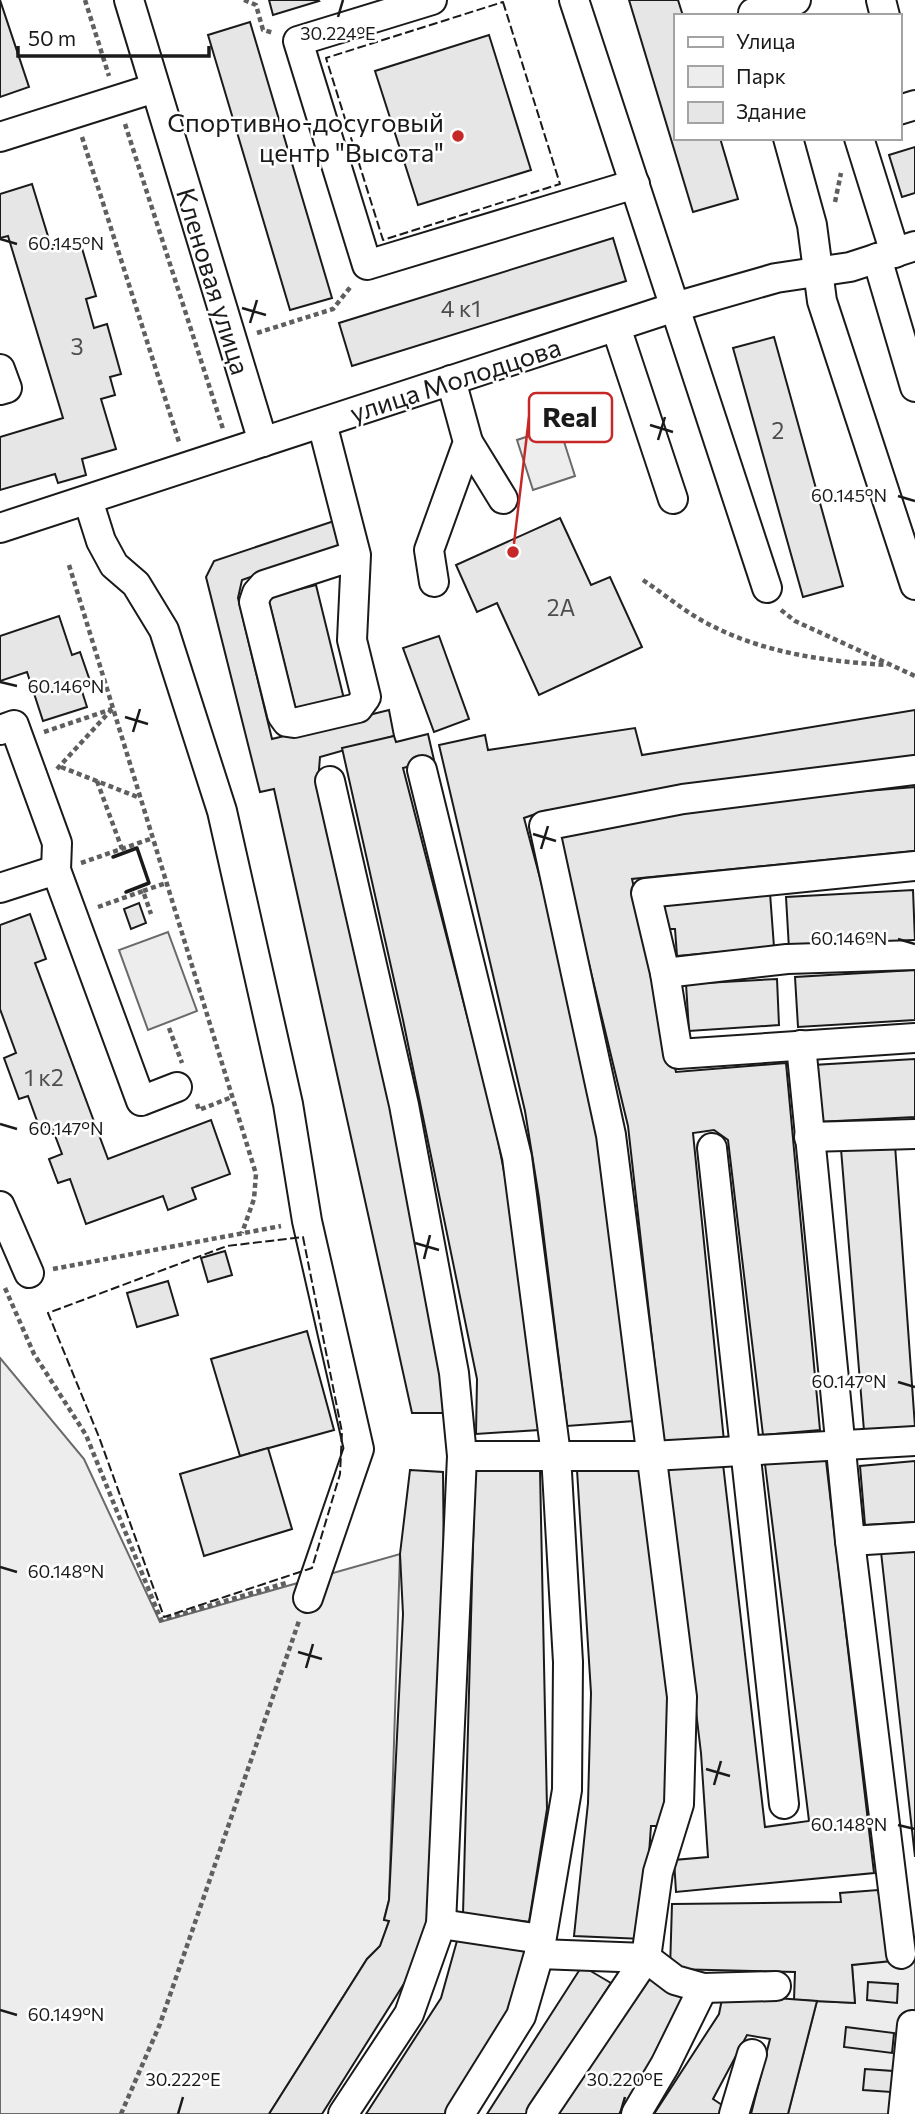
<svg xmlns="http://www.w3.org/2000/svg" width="915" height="2114" font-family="Commissioner,sans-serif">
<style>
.green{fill:#ededed;stroke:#6a6a6a;stroke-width:2}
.building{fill:#e6e6e6;stroke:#1a1a1a;stroke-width:2}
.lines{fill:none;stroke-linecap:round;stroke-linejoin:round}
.minor-casing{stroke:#1a1a1a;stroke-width:32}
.path{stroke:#5f5f5f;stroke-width:4.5;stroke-dasharray:5 3.5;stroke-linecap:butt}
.minor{stroke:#fff;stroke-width:28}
.fence{stroke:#1a1a1a;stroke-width:2;stroke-dasharray:9 3.5;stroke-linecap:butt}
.wall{stroke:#1a1a1a;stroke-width:3.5}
.ticks{fill:none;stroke:#1a1a1a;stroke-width:2.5}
.poi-dot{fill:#c62828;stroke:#fff;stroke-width:2.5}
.labels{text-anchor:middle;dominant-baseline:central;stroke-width:5;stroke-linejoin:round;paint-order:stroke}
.number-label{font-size:23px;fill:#4d4d4d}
.poi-label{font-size:26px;fill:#1a1a1a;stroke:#fff;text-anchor:end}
.street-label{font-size:26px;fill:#1a1a1a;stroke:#fff}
.ticks-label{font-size:18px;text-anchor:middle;fill:#1a1a1a;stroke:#fff;stroke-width:5;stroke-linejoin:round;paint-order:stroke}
.leader{fill:none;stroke:#c62828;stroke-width:2.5}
.callout-dot{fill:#c62828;stroke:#fff;stroke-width:2.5}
.callout{fill:#fff;stroke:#c62828;stroke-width:2.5}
.callout-label{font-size:28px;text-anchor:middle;font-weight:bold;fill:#1a1a1a}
</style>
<rect width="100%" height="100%" fill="#fff"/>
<g class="green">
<polygon points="559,426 575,476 533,490 517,440"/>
<polygon points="168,932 197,1011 148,1030 119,950"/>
<polygon points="0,1358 84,1459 160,1622 400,1554 389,1900 384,1919 389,1921 380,1946 367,1959 269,2114 0,2114"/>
<polygon points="915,1957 915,2011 905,2012 896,2114 788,2114 817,2001 855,2003 852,1965"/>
</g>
<g class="building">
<polygon points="0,0 29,87 0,97"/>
<polygon points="269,0 318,0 319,1 273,15"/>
<polygon points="629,0 678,0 683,16 675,16 675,138 720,138 738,199 693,212"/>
<polygon points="250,22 332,298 290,310 208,35"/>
<polygon points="489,35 531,170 418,205 375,71"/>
<polygon points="915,147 915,193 902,197 889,155"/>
<polygon points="32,184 51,246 79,238 96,296 86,299 94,328 107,324 121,374 110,377 115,395 101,399 116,449 82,459 86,475 58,483 55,474 0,490 0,437 63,418 8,236 0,238 0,194"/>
<polygon points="613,238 626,281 352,366 339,323"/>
<polygon points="774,337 843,586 803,597 733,348"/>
<polygon points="560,518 591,585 610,577 642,647 539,695 497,603 477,612 456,565"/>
<polygon points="334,521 343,544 242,580 238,598 272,739 389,710 394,736 320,757 318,782 379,1046 442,1362 443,1413 412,1413 274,789 260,792 206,577 214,561"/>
<polygon points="316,585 344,699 296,711 268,597"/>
<polygon points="59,616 72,655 80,652 90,681 80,685 87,707 43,721 27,672 0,681 0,636"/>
<polygon points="439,636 469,719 434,732 403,648"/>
<polygon points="915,710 915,756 544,811 524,818 608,1134 634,1421 567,1426 539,1198 525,1111 439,745 485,735 488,750 635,728 642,755"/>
<polygon points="428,734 434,760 403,768 494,1120 538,1346 539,1430 476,1434 477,1379 403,1020 342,748 394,736 396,742"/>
<polygon points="915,787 915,851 632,879 676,1072 786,1063 820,1430 763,1435 728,1140 714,1130 693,1133 724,1441 664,1446 628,1126 557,831 757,800"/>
<polygon points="913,890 915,941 789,949 786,897"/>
<polygon points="770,893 774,947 677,956 675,929 666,929 664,903"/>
<polygon points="139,903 146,923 131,929 124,909"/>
<polygon points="30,914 46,959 35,963 108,1159 211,1120 230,1174 192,1188 196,1199 168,1210 163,1196 86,1224 70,1179 58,1183 49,1159 62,1154 51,1125 40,1129 28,1096 19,1099 4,1058 16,1053 0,1009 0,925"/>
<polygon points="915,970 915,1020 798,1027 795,977"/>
<polygon points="777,979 779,1025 689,1031 686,984"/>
<polygon points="915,1059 915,1117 817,1122 813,1065"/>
<polygon points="895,1145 915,1427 864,1431 841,1149"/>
<polygon points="225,1251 232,1275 208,1282 201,1258"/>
<polygon points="168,1281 178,1315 137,1327 127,1293"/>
<polygon points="307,1331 334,1430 240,1456 211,1359"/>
<polygon points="268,1448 292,1529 204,1556 180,1474"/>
<polygon points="825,1452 874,1873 676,1892 674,1860 708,1857 701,1753 667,1469 723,1464 765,1827 809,1821 764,1456"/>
<polygon points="915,1461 915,1522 865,1525 860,1466"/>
<polygon points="641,1463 674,1734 667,1826 651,1826 643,1939 574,1936 588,1803 591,1693 577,1470"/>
<polygon points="410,1470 443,1472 444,1570 430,1907 425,1932 417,1963 322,2114 269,2114 367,1959 380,1946 389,1921 384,1920 389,1900 403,1614 400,1554"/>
<polygon points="475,1470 540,1470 547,1809 529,1922 463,1914"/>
<polygon points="915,1548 915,1857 881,1552"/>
<polygon points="878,1890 892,1961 852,1965 855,2003 794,2000 795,1972 670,1969 672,1904 841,1902 840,1893"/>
<polygon points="460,1930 529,1940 519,2000 445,2114 366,2114 441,1998"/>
<polygon points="582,1966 611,1983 529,2114 487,2114"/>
<polygon points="643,1973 687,2001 654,2062 619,2114 553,2114"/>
<polygon points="868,1982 898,1984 897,2003 867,2000"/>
<polygon points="723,1994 817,2001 788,2114 751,2114 770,2039 747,2035 713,2099 728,2109 725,2114 654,2114 719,2014"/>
<polygon points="846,2027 894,2033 892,2053 844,2047"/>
<polygon points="865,2069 893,2071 891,2092 863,2090"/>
</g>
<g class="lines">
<g class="minor-casing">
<g id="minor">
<polyline points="129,0 263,442"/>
<polyline points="432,0 298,41 367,265 635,184"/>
<polyline points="574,0 767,588"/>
<polyline points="881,0 885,16"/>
<polyline points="753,13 796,0"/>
<polyline points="899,110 915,105"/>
<polyline points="0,137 155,88"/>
<polyline points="788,138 812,225 822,301 915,585"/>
<polyline points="859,138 895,253"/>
<polyline points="877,258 915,387"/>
<polyline points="616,327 673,499"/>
<polyline points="0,369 7,388 0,390"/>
<polyline points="322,423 356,555 352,640 366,697 358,708 294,723 287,722 282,715 254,602 257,593 264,585 356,555"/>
<polyline points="468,442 503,499"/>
<polyline points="88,500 101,541 114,565 136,584 164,630 222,811 288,1104 307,1221 359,1449 308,1598"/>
<polyline points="0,528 675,307 776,278 850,267 915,246"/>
<polyline points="434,582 429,550 468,442 451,380"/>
<polyline points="0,730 14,725 57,843 56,870"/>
<polyline points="422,770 517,1157 556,1455 568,1662 567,1790 539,1954 521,2016 460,2114"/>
<polyline points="330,781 404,1105 454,1373 462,1456 441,1924 409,2014 343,2114"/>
<polyline points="915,866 646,893 665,973 678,1054 915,1038"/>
<polyline points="0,888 56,870 141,1101 177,1087"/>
<polyline points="665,973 787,959 915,955"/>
<polyline points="801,1045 850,1541 915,1537"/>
<polyline points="809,1137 915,1134"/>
<polyline points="712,1148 784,1804"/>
<polyline points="0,1206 29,1273"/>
<polyline points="462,1456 652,1456 915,1441"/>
<polyline points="850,1541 901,1954"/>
<polyline points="441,1924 541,1939"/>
<polyline points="539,1954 646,1958 675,1980 703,1988 776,1986"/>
<polyline points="541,2114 646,1958 658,1872 679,1804 682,1697 611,1135 544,826 683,799 915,770"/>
<polyline points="636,2114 665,2065 703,1988"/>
<polyline points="734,2114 752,2054"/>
<polyline points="903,2114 912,2025"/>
</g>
</g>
<g class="path">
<polyline points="85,0 109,76"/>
<polyline points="244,0 256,5 263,30 274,33"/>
<polyline points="125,124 223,429"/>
<polyline points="82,137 179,442"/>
<polyline points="835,202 841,173"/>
<polyline points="257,333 333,309 352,285"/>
<polyline points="69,565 256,1174 254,1199 242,1233"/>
<path d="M643,580C661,592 678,606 696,617C754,652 821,661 887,665"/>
<polyline points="781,610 795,621 915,676"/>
<polyline points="44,732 112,709"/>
<polyline points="61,767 140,798"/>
<polyline points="57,769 112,709"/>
<polyline points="97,781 122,849"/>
<polyline points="81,863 153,838"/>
<polyline points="143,891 166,883"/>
<polyline points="98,907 143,891 151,914"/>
<polyline points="169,1028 182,1063"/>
<polyline points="197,1104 199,1110 232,1097"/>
<polyline points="53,1269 281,1226"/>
<polyline points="5,1288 34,1354 86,1435 161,1620 286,1583"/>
<polyline points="121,2114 160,2024 299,1621"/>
</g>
<use href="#minor" class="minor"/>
<g class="fence">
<polygon points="503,2 560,184 383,240 326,58"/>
<polygon points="303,1237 342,1432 340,1474 312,1568 164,1617 99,1437 48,1313 227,1246"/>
</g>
<polyline class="wall" points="113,857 137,848 149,883 126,892"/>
</g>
<path class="ticks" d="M338,17L343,0M0,239L17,244M242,308L266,315M250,323L257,300M650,425L673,432M658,440L665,417M898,496L915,501M0,682L17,686M125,717L148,724M133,732L140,709M533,834L556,841M541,849L548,826M898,939L915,944M0,1124L17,1129M415,1243L439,1250M424,1259L430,1235M898,1382L915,1387M0,1567L17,1572M298,1652L322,1659M306,1668L313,1644M706,1769L730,1776M714,1785L721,1761M898,1825L915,1829M0,2010L17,2015M178,2114L183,2097M620,2114L625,2097"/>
<circle class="poi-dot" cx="458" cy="136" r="7"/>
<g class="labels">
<g class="number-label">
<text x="461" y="308">4 к1</text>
<text x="77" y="346">3</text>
<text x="778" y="430">2</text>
<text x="561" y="607">2А</text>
<text x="44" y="1077">1 к2</text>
</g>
<g class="poi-label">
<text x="444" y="121">Спортивно-досуговый<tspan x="444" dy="30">центр "Высота"</tspan></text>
</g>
<g class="street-label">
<text transform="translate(214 281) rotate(73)">Кленовая улица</text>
<text transform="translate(455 379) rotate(-18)">улица Молодцова</text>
</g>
</g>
<g class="ticks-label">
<text x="338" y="40">30.224°E</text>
<text x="66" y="250">60.145°N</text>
<text x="849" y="502">60.145°N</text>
<text x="66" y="693">60.146°N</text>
<text x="849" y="945">60.146°N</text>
<text x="66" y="1135">60.147°N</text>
<text x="849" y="1388">60.147°N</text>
<text x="66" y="1578">60.148°N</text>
<text x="849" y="1831">60.148°N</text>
<text x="66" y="2021">60.149°N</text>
<text x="183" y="2086">30.222°E</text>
<text x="625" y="2086">30.220°E</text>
</g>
<path class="leader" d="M513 552L529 417"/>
<circle class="callout-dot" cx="513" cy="552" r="7"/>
<rect class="callout" x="529" y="393" width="83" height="49" rx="7"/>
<g class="callout-label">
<text x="570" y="427">Real</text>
</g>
<rect x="674" y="14" width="228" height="126" fill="#ffffff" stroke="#a3a3a3" stroke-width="2"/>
<rect x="688" y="37" width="35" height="10" fill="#ffffff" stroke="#a3a3a3" stroke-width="2"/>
<text x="736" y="49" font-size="21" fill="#1a1a1a">Улица</text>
<rect x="688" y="66" width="35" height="21" fill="#ededed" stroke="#a3a3a3" stroke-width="2"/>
<text x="736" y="84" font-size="21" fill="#1a1a1a">Парк</text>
<rect x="688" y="102" width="35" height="21" fill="#e6e6e6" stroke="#a3a3a3" stroke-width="2"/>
<text x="736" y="119" font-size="21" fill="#1a1a1a">Здание</text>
<path d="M18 46v10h191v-10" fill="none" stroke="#1a1a1a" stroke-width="3.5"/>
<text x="28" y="46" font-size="21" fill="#1a1a1a" stroke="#ffffff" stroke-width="5" paint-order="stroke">50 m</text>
</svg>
